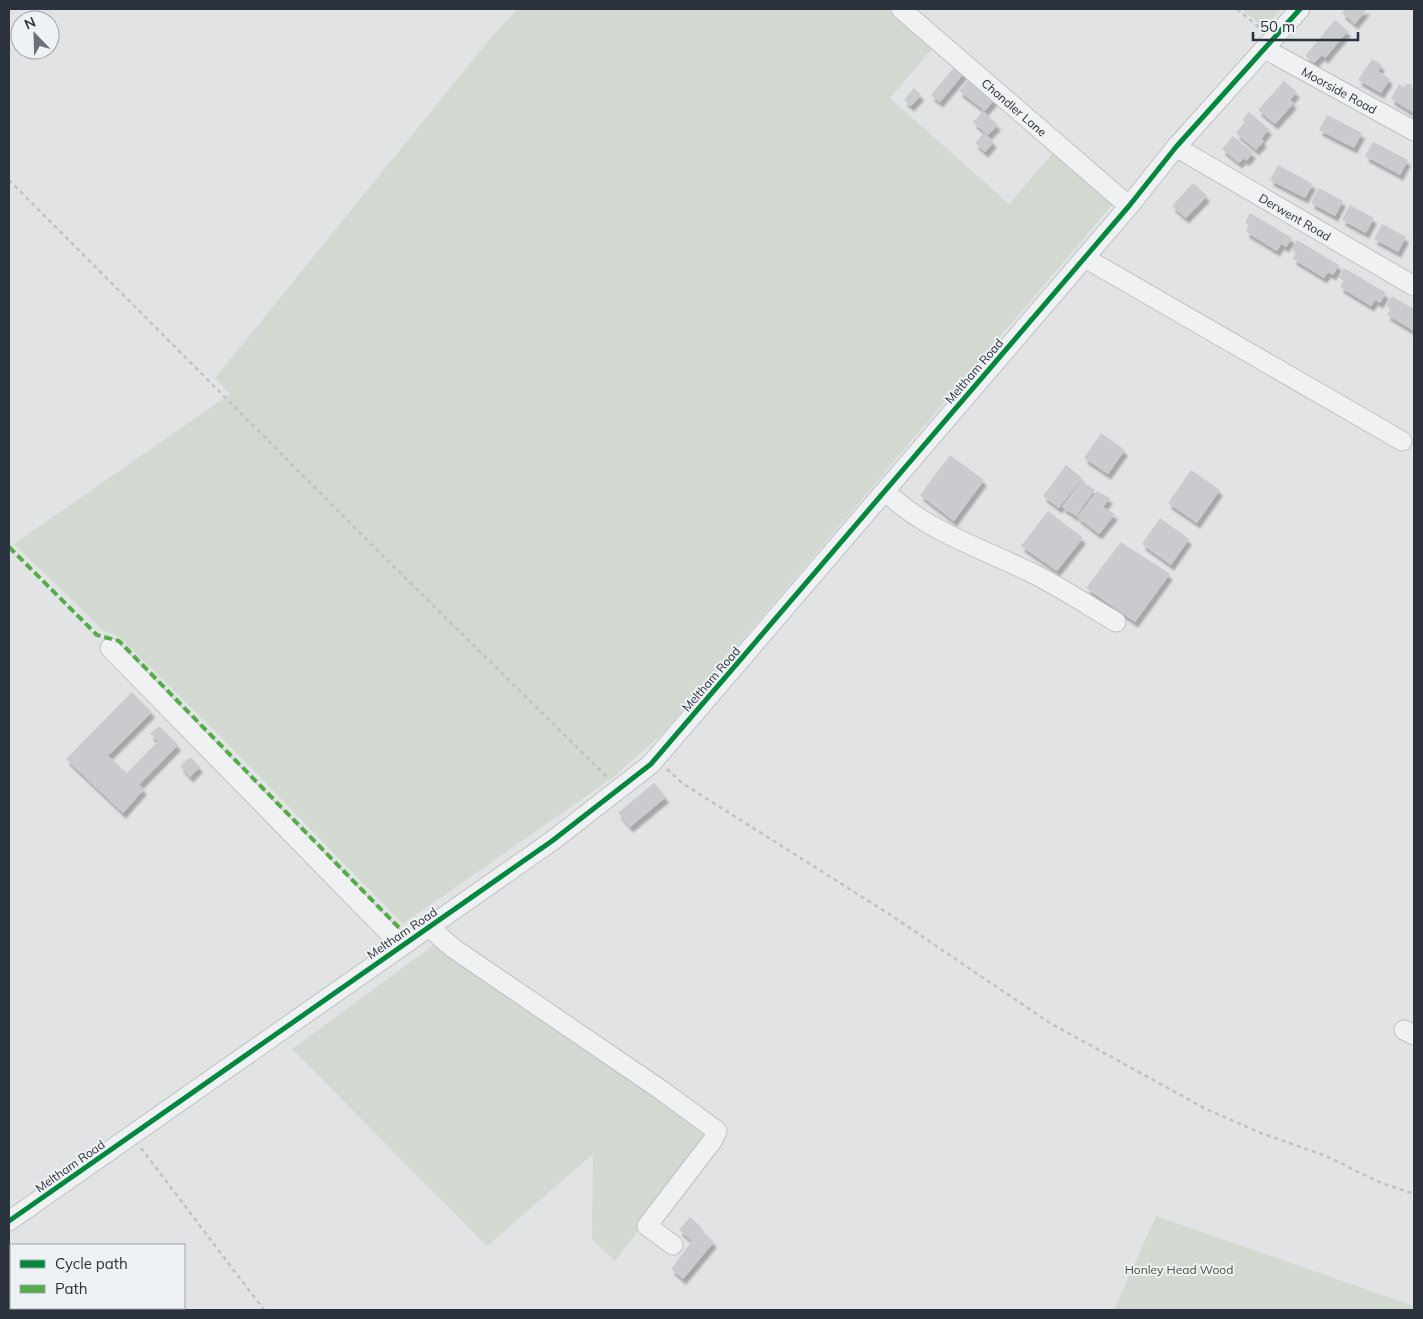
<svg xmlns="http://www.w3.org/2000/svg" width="1423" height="1319" font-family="Mulish,sans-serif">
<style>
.green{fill:#d2d9d1}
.building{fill:#c9cbce;filter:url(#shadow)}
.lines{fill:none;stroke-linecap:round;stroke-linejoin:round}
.minor-casing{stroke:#bfc1c3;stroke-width:21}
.path{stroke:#bfc2c4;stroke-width:2.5;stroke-dasharray:4 4;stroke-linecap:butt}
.minor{stroke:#f0f1f3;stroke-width:19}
.quiet{stroke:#53ac46;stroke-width:4;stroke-dasharray:8 4;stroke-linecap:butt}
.cycleway-casing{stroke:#eff2f5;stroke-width:8}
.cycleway{stroke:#00873e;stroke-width:5}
.labels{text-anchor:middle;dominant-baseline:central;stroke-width:4;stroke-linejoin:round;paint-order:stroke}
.street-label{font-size:12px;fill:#2a323d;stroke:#eff2f5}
.park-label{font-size:12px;fill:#405738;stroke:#eff2f5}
</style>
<defs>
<filter id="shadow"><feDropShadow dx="3" dy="5.5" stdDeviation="1" flood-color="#0004"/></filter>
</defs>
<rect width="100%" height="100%" fill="#e1e3e5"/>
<g class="green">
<polygon points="517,9 895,9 936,44 890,98 1009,204 1058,147 1118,198 664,732 615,776 403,924 218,734 118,636 104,631 14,544 230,394 215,378 489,40"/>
<polygon points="1242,9 1281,9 1264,28"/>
<polygon points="450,933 548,1009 718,1123 615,1261 592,1239 593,1154 487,1246 292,1049"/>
<polygon points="1156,1216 1414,1306 1414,1310 1114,1310"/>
</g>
<g class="building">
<polygon points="1345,9 1367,9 1355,24 1342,13"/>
<polygon points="1335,20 1348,31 1325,58 1322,55 1314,63 1305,56"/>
<polygon points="1372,59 1382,65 1378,71 1390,79 1381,93 1358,80"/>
<polygon points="957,64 966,71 940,102 931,95"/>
<polygon points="974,74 999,94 985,111 959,91"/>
<polygon points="1284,81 1297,92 1290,100 1294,103 1275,124 1258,110"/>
<polygon points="1399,84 1404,87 1406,84 1412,84 1414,113 1391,99"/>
<polygon points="914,88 921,95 911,106 904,100"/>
<polygon points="983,111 998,125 988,135 973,122"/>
<polygon points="1249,112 1269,129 1261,139 1264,141 1256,150 1236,133 1245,122 1242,120"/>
<polygon points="1327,115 1362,133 1354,148 1319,130"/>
<polygon points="984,133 994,142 985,152 975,143"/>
<polygon points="1233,136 1253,153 1246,161 1244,158 1239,163 1222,149"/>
<polygon points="1373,142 1408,160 1400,175 1365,156"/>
<polygon points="1278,165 1313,184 1305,198 1270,180"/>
<polygon points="1193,183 1207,196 1186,218 1172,206"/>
<polygon points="1319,188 1343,201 1335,216 1311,203"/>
<polygon points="1350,205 1374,218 1366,233 1342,220"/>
<polygon points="1250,213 1292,238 1286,247 1281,244 1277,251 1246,232 1249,225 1245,223"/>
<polygon points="1382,224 1406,237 1398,252 1374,239"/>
<polygon points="1297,240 1339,265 1333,275 1328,272 1324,278 1293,259 1297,253 1292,250"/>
<polygon points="1344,268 1386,293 1380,303 1375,300 1371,306 1340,287 1344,281 1339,278"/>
<polygon points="1392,296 1414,309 1414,331 1387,315 1391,308 1386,306"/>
<polygon points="1101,433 1125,450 1108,474 1084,458"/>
<polygon points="950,455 984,480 954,521 920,495"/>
<polygon points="1066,465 1082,478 1059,508 1043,496"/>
<polygon points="1191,470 1220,490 1197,523 1168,503"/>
<polygon points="1081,481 1095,490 1076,516 1062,507"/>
<polygon points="1097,491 1110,498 1103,507 1115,514 1099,534 1077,517"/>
<polygon points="1048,511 1083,538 1057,571 1021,546"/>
<polygon points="1160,518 1189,539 1171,565 1142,544"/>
<polygon points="1121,542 1170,574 1135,622 1086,588"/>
<polygon points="132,692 152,712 109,755 106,754 127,773 158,741 150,734 159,726 178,745 139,785 144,789 123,813 66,759"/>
<polygon points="190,757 200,767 190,777 180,766"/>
<polygon points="654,783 666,797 630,827 618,813"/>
<polygon points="690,1217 701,1227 699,1229 714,1242 683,1279 671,1269 692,1241 679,1230"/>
</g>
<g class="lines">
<g class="minor-casing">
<g id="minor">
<path id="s1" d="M901,9L1129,206"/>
<path id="s2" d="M1265,49L1414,131"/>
<path id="s3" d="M1176,147L1414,286"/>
<polyline points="1085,258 1402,441"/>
<path d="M885,491C927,532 982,548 1034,574C1062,588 1089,606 1116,622"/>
<polyline points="110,648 401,945"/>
<polyline points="429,927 453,948 661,1090 717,1131 713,1140 647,1226 673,1245"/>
<polyline points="1404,1030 1414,1035"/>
<polyline points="9,1221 552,841 651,764 1129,206 1176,147 1300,9"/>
</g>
</g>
<g class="path">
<polyline points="1237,9 1261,29"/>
<polyline points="9,180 367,540 608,778"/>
<polyline points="667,769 682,783 889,914 1050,1023 1204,1108 1261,1133 1326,1156 1379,1182 1414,1194"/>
<polyline points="141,1148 264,1310"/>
</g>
<use href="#minor" class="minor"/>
<polyline class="quiet" points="9,547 97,635 119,641 410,939"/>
<g class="cycleway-casing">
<polyline id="cycleway" points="9,1221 552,841 651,764 1129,206 1176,147 1300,9"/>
</g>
<use href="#cycleway" class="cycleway"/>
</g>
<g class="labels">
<g class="street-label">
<text stroke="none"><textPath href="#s2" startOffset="85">Moorside Road</textPath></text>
<text stroke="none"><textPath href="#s1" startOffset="150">Chandler Lane</textPath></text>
<text stroke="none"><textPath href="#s3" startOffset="138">Derwent Road</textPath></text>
<text transform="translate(974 371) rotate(-49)">Meltham Road</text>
<text transform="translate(711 679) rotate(-49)">Meltham Road</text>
<text transform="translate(402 933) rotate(-34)">Meltham Road</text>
<text transform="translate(70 1166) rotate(-35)">Meltham Road</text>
</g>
<g class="park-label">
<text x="1179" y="1269">Honley Head Wood</text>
</g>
</g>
<rect width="1423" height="1319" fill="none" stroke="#2a323d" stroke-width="20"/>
<rect x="10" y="1244" width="175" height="65" fill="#eff2f5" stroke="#a0a5ab"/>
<rect x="20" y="1260" width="25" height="8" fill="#00873e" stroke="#a0a5ab"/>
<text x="55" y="1269" font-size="15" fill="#2a323d">Cycle path</text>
<rect x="20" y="1285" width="25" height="8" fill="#53ac46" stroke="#a0a5ab"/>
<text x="55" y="1294" font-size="15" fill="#2a323d">Path</text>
<g transform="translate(35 35) rotate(337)"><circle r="24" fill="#eff2f5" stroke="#a0a5ab"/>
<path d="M0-4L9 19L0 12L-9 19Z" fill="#6a7078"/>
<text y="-8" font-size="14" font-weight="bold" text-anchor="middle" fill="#2a323d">N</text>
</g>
<path d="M1253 32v8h105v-8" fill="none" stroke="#2a323d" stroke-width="2.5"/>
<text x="1260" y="32" font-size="15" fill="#2a323d" stroke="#eff2f5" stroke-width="4" paint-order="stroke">50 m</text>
</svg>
